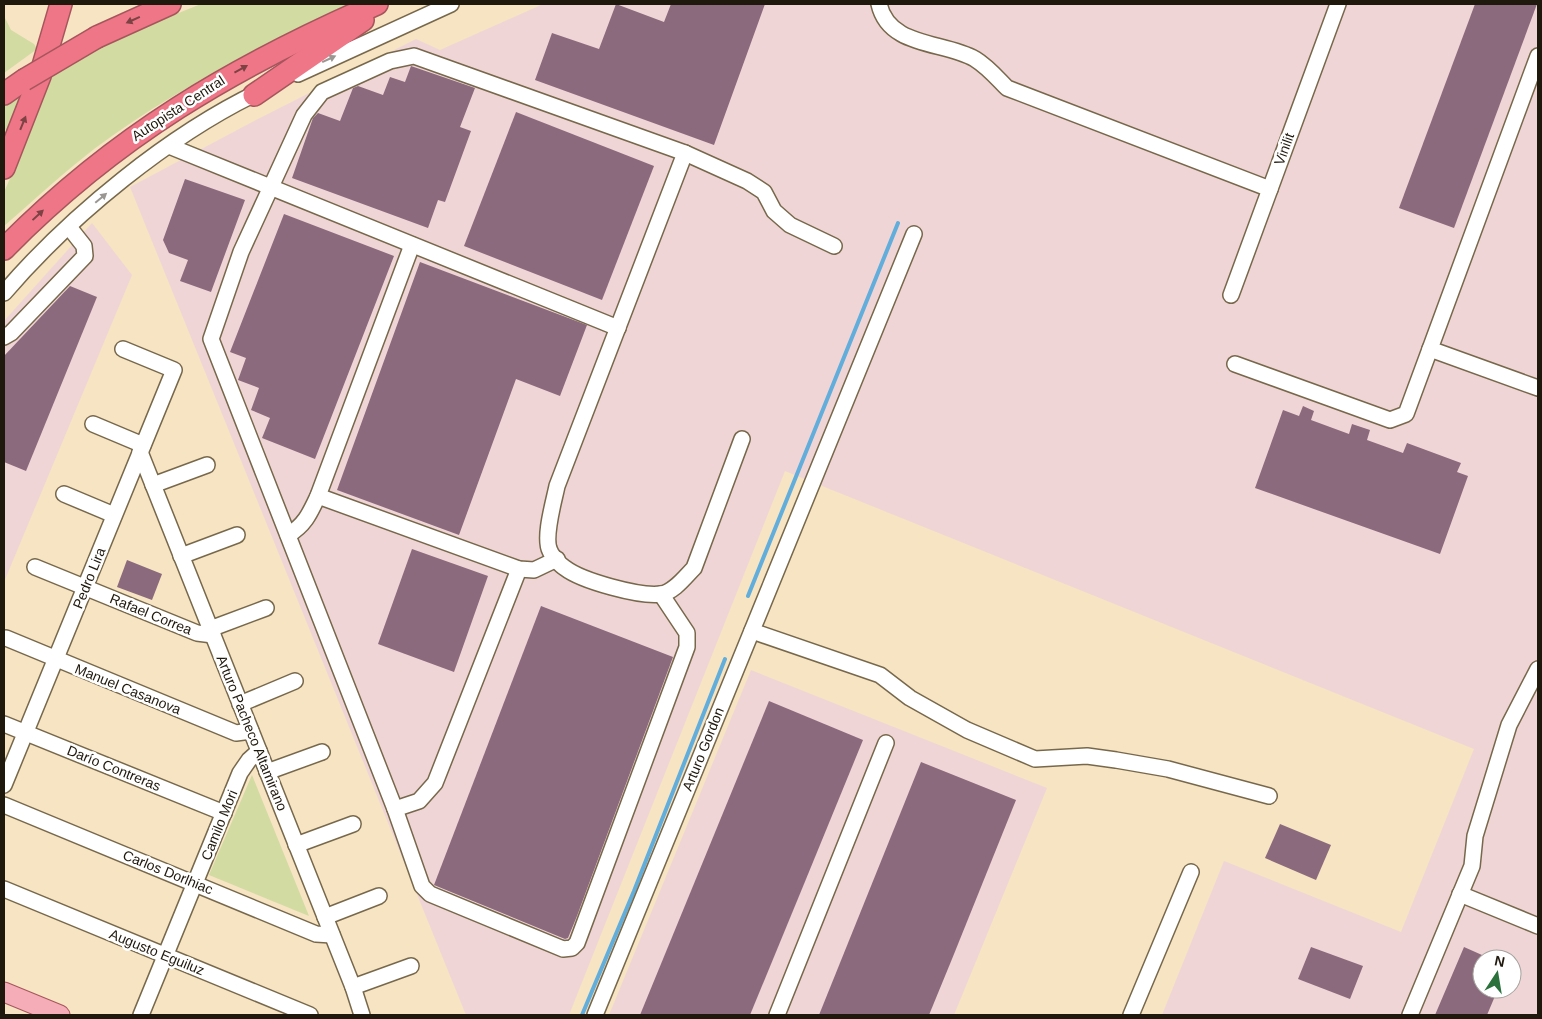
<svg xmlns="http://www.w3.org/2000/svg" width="1542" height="1019" font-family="Helvetica,sans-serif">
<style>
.industrial{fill:#f0d5d6;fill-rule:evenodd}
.green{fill:#d2dba1}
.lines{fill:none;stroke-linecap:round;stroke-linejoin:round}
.stream{stroke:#61addb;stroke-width:4}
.building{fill:#8a6a7c}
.minor-casing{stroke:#78684b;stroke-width:18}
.major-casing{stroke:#a6555c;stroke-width:21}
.highway-casing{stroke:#a6555c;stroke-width:24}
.minor{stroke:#fff;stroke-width:15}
.major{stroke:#f5adb7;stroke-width:19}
.highway{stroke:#ef7687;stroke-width:21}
.highway-bridge-casing{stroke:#a6555c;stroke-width:24;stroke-linecap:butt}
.highway-bridge{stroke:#ef7687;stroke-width:21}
.oneway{fill:#7d4243}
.oneway2{fill:#9a9792}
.labels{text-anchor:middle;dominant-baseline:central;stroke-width:5;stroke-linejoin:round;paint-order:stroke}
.street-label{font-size:14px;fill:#1f180c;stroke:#fff}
</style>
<rect width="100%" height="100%" fill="#f6e4c3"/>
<g class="industrial">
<path d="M543,4H1538V1015H1162L1224,861L1401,932L1474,749L785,471L569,1015H466L130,187L256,120L416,39L440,50ZM1482,959H1512V989H1482Z"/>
<polygon points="92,223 132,275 4,582 4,321"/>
<polygon points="751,670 1047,788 954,1015 609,1015"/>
</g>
<g class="green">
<path d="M201,4H349C261,47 173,90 94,149C63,173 34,200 4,226V192L21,154L48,79L94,51L129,33Z"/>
<polygon points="4,16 11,30 34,44 37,49 4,73"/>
<polygon points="24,92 13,128 4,130 4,106"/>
<polygon points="252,775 309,916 209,875"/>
</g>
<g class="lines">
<g class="stream">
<polyline points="748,596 898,223"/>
<polyline points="582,1015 634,891 725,659"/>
</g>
</g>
<g class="building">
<polygon points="616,4 664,22 671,4 765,4 714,145 535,80 552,33 599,49"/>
<polygon points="1475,4 1537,4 1454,228 1399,208"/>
<polygon points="411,66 475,88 460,127 471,131 445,202 438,200 428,228 292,178 313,118 318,113 340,121 353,88 358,86 383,95 390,77 405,82"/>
<polygon points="516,112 654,166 602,300 464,246"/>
<polygon points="185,179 245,200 211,292 180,281 188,260 169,253 163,240"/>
<polygon points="284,214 394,256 315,459 262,438 270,418 251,410 259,388 238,380 246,358 230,352"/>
<polygon points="420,262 587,325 560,396 516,379 459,535 337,490"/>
<polygon points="70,286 97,297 26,471 4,462 4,356"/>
<polygon points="1303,406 1314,411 1311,420 1349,434 1352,424 1370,430 1367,440 1403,453 1407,443 1461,463 1457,472 1468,476 1440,554 1255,488 1283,410 1299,416"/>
<polygon points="412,549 488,576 454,672 378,644"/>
<polygon points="127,560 162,574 152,600 117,587"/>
<polygon points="541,606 673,657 577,916 568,938 565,939 434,885"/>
<polygon points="769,701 863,740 804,884 750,1015 640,1015"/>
<polygon points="921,762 1016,800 952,959 929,1015 819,1015"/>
<polygon points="1280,824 1331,845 1316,880 1265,858"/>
<polygon points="1311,947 1363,966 1350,999 1298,979"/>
<polygon points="1464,947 1482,955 1482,989 1498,989 1487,1015 1435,1015"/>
</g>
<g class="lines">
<g class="minor-casing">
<g id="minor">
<path d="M879,4C889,48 944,41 975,59C988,67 997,78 1007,88L1270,189"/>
<polyline points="1538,56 1430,349 1538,388"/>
<polyline points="298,74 451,4"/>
<polyline points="169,146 618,328"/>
<path d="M685,153L557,486C554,501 543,538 550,551C552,556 560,565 565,568C582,581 640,597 661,594C674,592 685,577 694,568L742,439"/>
<path d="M4,293C70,216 171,133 263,90"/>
<polyline points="1231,295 1338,4"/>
<polyline points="4,337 11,333 85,256 84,246 69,227"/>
<polyline points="1235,364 1390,420 1406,414 1430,349"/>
<polyline points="93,424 143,445"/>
<polyline points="140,452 353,987 362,1015"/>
<polyline points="153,485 207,465"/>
<polyline points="64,494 114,515"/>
<polyline points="318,496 519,569 534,570 557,559"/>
<path d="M288,535C305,525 310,513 318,496L412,245"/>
<polyline points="181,556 237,535"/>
<polyline points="35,567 197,633 213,635"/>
<polyline points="661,594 687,633 687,647 577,943 572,948 563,949 430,894 422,886 395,809 211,339 241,252 304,115 322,92 390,61 414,56 685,153 747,181 764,192 774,211 790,225 834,246"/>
<polyline points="210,629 266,608"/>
<polyline points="752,631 880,675 910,698 967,730 1035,759 1087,756 1116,760 1168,769 1269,796"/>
<polyline points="6,638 236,733 251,731"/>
<polyline points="240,704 295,681"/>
<polyline points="4,724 224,813"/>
<polyline points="267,772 322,752"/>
<polyline points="4,785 174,370 123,349"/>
<polyline points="4,805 316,934 332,935"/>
<polyline points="395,809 419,801 435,783 519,569"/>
<polyline points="296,845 353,824"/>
<polyline points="4,889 310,1015"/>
<polyline points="1460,894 1538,926"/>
<polyline points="325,917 379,896"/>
<polyline points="353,987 411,966"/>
<polyline points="141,1015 240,773 249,760 259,751"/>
<polyline points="595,1015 914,234"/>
<polyline points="777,1015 886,743"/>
<polyline points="1131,1015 1191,872"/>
<polyline points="1410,1015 1472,866 1475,836 1509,725 1538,669"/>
</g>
</g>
<g class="major-casing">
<polyline id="major" points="4,992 60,1015"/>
</g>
<g class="highway-casing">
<g id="highway">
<polyline points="97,37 170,4"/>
<polyline points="4,94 24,80"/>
<polyline points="254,95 363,20"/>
<polyline points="4,168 40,76 61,4"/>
<path d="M4,249C115,136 233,67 377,4"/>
</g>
</g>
<use href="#minor" class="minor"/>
<use href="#major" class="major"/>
<use href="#highway" class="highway"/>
<g class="highway-bridge-casing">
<polyline id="highway-bridge" points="24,80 97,37"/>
</g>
<use href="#highway-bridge" class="highway-bridge"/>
</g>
<defs><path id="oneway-solid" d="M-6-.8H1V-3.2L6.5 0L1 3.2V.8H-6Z" transform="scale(1.25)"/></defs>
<g class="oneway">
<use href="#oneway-solid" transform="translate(133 20) rotate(156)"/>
<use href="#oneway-solid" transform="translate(241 69) rotate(-29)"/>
<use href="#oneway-solid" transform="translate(23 123) rotate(-68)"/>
<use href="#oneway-solid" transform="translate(38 215) rotate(-43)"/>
</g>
<g class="oneway2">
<use href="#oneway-solid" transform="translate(329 59) rotate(-25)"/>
<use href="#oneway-solid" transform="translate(101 198) rotate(-40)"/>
</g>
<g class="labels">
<g class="street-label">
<text transform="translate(178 108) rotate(-33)">Autopista Central</text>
<text transform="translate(1284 149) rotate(-70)">Vinilit</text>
<text transform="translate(89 578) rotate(-68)">Pedro Lira</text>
<text transform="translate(151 614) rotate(22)">Rafael Correa</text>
<text transform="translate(128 689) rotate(22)">Manuel Casanova</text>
<text transform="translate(252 733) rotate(68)">Arturo Pacheco Altamirano</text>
<text transform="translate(703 749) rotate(-68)">Arturo Gordon</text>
<text transform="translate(114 768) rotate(22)">Darío Contreras</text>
<text transform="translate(219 825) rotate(-68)">Camilo Mori</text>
<text transform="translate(168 872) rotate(22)">Carlos Dorlhiac</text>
<text transform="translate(157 952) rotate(22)">Augusto Eguiluz</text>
</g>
</g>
<rect width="1542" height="1019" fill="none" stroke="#1f180c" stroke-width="10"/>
<g transform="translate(1497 974) rotate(12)"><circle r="24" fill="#ffffff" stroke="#a5a39e"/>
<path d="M0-4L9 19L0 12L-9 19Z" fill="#2b713c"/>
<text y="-8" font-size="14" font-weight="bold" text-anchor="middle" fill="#1f180c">N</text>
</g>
</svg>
